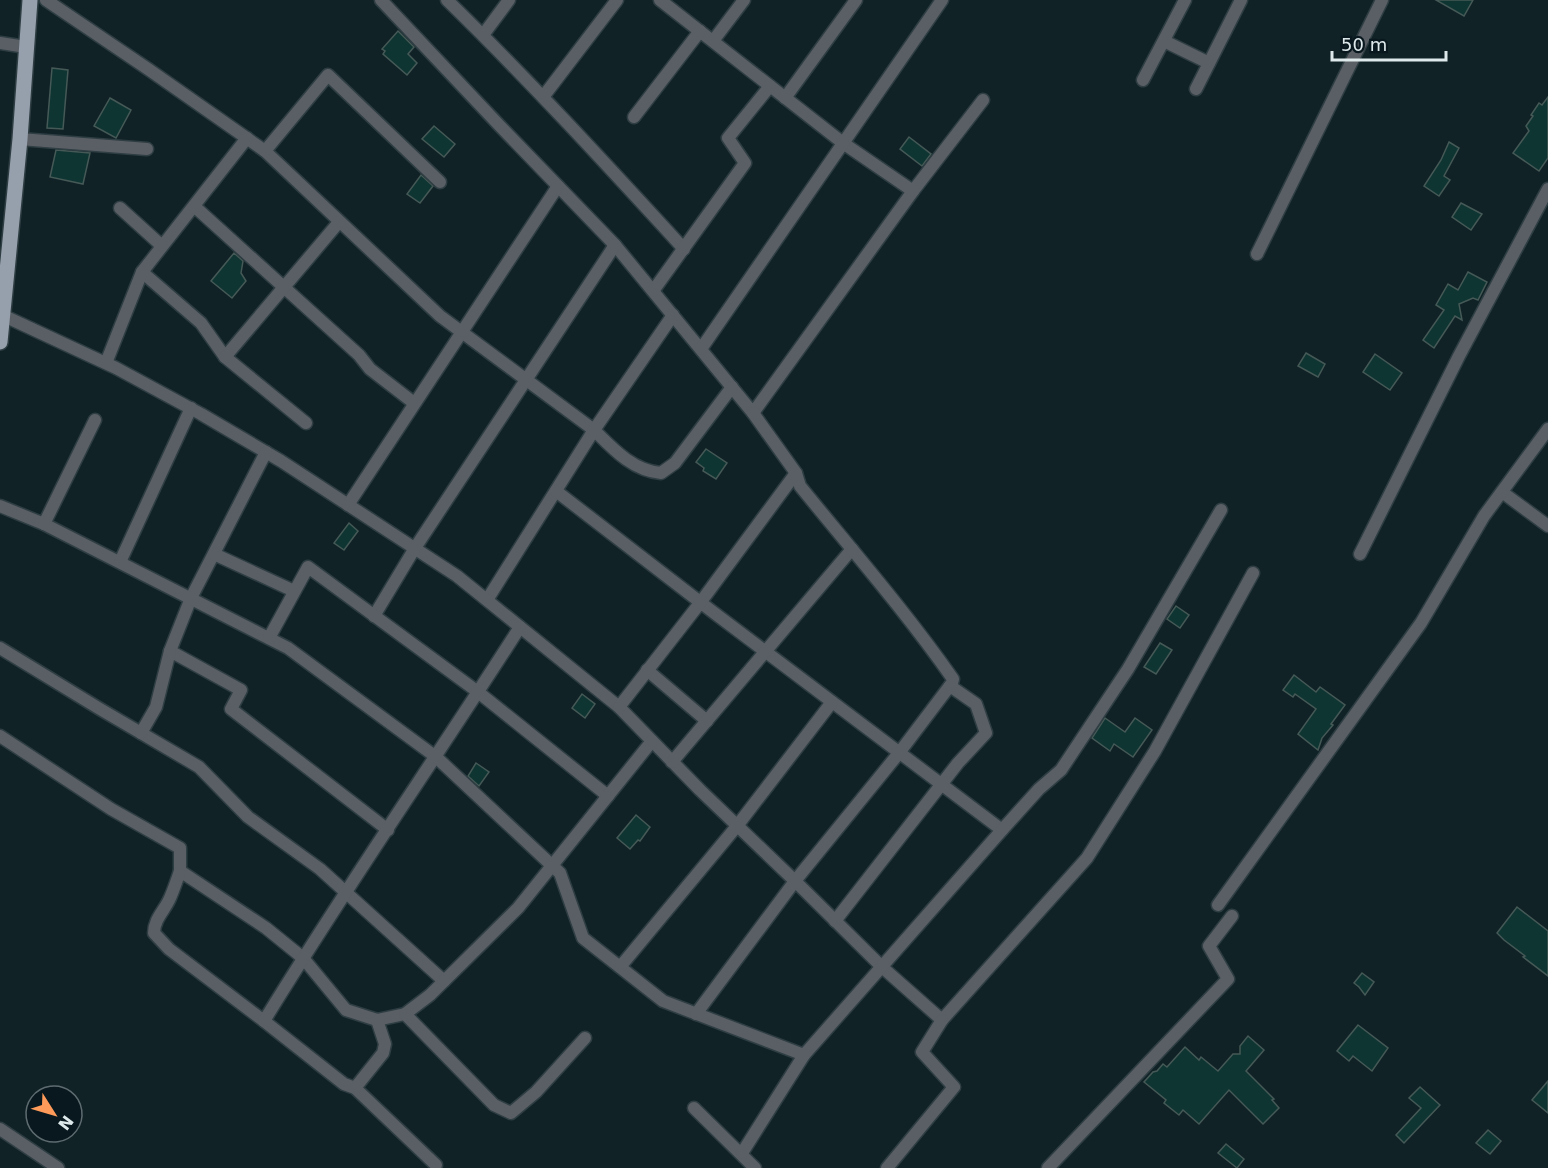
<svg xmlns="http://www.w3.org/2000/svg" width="1548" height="1168" font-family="'DejaVu Sans',sans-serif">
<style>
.building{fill:#0f3533;stroke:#455956;stroke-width:1.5}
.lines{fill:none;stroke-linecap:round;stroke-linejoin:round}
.street-casing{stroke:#2e3e43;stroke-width:15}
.primary-casing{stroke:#2e3e43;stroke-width:18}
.street{stroke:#5a5f65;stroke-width:12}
.primary{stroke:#969fac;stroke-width:15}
</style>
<rect width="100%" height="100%" fill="#112227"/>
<g class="building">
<polygon points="1436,0 1473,0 1464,16"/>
<polygon points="398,31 414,47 408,54 417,63 407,75 383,54 385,51 382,49"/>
<polygon points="52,68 68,70 63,129 47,128"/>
<polygon points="1548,97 1548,158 1539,171 1513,153 1529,131 1526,126 1533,116 1531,115 1539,103 1542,105"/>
<polygon points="110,98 131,110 116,138 94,126"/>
<polygon points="434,126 455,144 444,157 422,139"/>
<polygon points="909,137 931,154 922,166 900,149"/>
<polygon points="1449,142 1459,148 1444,176 1450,180 1439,196 1424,186 1441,160"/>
<polygon points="56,150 90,153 83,184 50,177"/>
<polygon points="421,175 433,186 420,203 407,194"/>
<polygon points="1461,203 1482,214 1471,230 1452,217"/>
<polygon points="234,253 243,261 241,273 246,281 232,298 211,281"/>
<polygon points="1468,272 1487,282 1478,300 1473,298 1459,304 1462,320 1455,316 1434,348 1423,340 1444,310 1436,305 1448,284 1458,290"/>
<polygon points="1306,353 1325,364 1318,377 1298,366"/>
<polygon points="1375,354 1402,373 1390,390 1363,372"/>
<polygon points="706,449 727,463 716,479 703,471 704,468 696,462"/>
<polygon points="349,523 358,531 344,550 334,543"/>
<polygon points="1176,606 1189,615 1180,628 1167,619"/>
<polygon points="1160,643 1172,650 1156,674 1144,667"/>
<polygon points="1294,675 1316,692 1320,687 1345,705 1331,724 1333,725 1322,738 1318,750 1298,734 1316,709 1295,694 1293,697 1283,690"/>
<polygon points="582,694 595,704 585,718 572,708"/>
<polygon points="1105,718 1125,732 1135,718 1152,730 1133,757 1114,744 1110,751 1092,738"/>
<polygon points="476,763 489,772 479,786 468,776"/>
<polygon points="636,815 650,827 640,841 638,840 630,849 617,838"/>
<polygon points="1517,907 1548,931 1548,976 1523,957 1525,956 1504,940 1497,933"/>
<polygon points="1362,973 1374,982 1365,995 1359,987 1354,983"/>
<polygon points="1358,1025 1388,1048 1372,1071 1353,1056 1349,1061 1337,1051"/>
<polygon points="1248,1036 1264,1050 1246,1071 1274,1099 1272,1100 1279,1108 1263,1124 1229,1090 1199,1124 1183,1110 1179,1115 1164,1103 1166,1100 1144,1082 1153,1072 1157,1071 1163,1064 1167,1067 1185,1047 1199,1060 1201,1057 1218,1071 1233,1054 1240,1054 1240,1046"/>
<polygon points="1548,1081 1548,1113 1532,1100"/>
<polygon points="1420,1087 1440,1105 1404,1143 1396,1135 1421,1108 1409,1098"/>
<polygon points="1488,1130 1501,1141 1490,1154 1476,1143"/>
<polygon points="1226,1144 1244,1159 1237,1168 1218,1153"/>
</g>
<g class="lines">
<g class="street-casing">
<g id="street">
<polyline points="46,0 148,69 265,151 440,316 594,430 487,600"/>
<polyline points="381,0 499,125 615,245 753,413 913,191 983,100"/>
<path d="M447,0C529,80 606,164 684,249"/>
<polyline points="660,0 843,143 913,191"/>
<polyline points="483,35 509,0"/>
<polyline points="713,41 744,0"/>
<polyline points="1164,41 1209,63"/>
<polyline points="0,43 26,47"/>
<polyline points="1143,80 1185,0"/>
<polyline points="1196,89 1241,0"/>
<polyline points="543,97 617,0"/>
<polyline points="785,98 856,0"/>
<polyline points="634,117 700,31"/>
<polyline points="247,138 142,272 201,323 225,357 306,423"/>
<polyline points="20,139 147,149"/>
<polyline points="265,151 328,75 440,182"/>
<polyline points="194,206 359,355 370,369 414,403"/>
<polyline points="120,208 162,246"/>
<polyline points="1257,254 1382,0"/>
<polyline points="653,291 745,163 728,138 770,86"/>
<polyline points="2,315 116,368 201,414 281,461 457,576 619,707 700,790 795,881 882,967 942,1020 1087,858 1155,751 1253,573"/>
<path d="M673,315L594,430C613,449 633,471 661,473L675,463L732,387"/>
<polyline points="701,349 942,0"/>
<polyline points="225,357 339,222"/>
<polyline points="106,363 142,272"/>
<polyline points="266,452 191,598 170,651 241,690 231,709 388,830"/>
<polyline points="556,491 713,612 1002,830"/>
<polyline points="1502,492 1548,526"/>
<polyline points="348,505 558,186"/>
<polyline points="0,506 44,524 288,648 436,757 560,873 583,938 663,1001 804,1055 1002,830 1039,789 1061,770 1128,669 1221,510"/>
<polyline points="44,524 95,420"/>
<polyline points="214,554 294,591"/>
<polyline points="1360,554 1459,356 1548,189"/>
<polyline points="120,562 191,408"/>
<polyline points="374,616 415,548 615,245"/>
<polyline points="269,638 308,567 478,692 608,796"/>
<polyline points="0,648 100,709 199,767 248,817 320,869 444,981"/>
<polyline points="647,670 707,721"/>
<polyline points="619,707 700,603 796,473"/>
<polyline points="141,733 156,707 170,651"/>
<polyline points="0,736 111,809 180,848 180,871 266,928 303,958 346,1010 377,1020 405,1014 430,995 518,908 652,741"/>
<polyline points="672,762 852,549"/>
<path d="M180,871C177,880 174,889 170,898C165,910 154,919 154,933L169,949L264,1021L344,1084L355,1088L436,1165"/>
<polyline points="1218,905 1421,623 1484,516 1548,429"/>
<polyline points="835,921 958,763 986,733 976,704 950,686"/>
<polyline points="620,967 737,826 832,702"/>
<polyline points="405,1014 494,1105 511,1113 536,1092 585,1038"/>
<path d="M696,1014L795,881L899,753L952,683L953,679C906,612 852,550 800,486L796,473L753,413"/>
<path d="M264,1021C346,887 436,758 520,627"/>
<polyline points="355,1088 383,1053 385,1044 377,1020"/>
<polyline points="694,1108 755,1168"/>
<polyline points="0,1129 58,1168"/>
<polyline points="742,1153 804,1055"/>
<polyline points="887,1168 954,1087 922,1052 942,1020"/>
<polyline points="1048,1168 1228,979 1209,946 1232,916"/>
</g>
</g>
<g class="primary-casing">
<polyline id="primary" points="0,342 20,139 30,0"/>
</g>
<use href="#street" class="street"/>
<use href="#primary" class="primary"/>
</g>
<g transform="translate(54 1114) rotate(127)"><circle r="28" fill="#08181e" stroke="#5e6c70" stroke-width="1.5"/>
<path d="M0-4.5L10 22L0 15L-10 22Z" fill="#ff9b5a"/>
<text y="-9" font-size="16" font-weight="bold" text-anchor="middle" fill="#dee9ec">N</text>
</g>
<path d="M1332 51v9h114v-9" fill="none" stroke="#dee9ec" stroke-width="3"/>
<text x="1341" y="51" font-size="18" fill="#dee9ec" stroke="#08181e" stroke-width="4.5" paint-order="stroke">50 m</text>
</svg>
